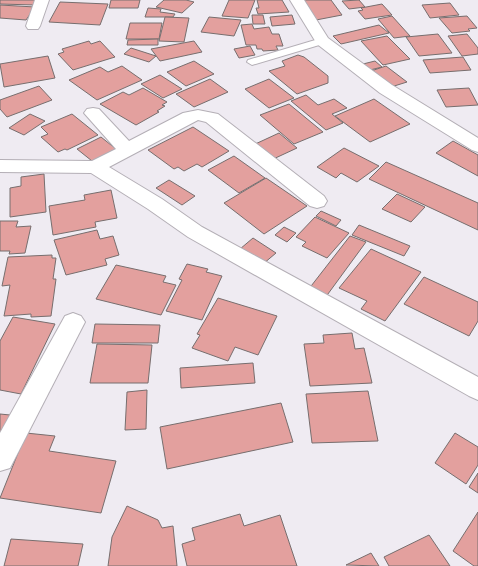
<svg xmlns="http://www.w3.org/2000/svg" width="478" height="566" font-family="'Fira Sans Condensed',sans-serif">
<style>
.building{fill:#e3a09e;stroke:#776e6e}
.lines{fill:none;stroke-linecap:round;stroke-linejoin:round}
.service-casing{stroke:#b4afb6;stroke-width:2}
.minor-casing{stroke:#b4afb6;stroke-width:2}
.service{fill:#fff;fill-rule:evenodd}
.minor{fill:#fff;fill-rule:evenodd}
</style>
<rect width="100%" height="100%" fill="#efebf2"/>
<g class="building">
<polygon points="0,0 38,0 35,5 0,4"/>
<polygon points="111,0 140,0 138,8 109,8"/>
<polygon points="164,0 186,0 194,2 182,13 156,7"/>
<polygon points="229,0 255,0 248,18 222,16"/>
<polygon points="257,0 282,0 289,12 258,14 256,8 259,8"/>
<polygon points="299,0 331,0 342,15 316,20"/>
<polygon points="359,0 365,7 349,9 342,1"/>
<polygon points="60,2 108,4 100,25 49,22"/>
<polygon points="450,3 459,15 430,18 422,5"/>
<polygon points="382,4 392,15 365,19 358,11 363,10 361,8"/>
<polygon points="0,5 35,7 26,20 0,18"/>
<polygon points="148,8 161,9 160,12 175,14 173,17 145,17"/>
<polygon points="252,15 263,15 265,24 253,24"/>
<polygon points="292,15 295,24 272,26 270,17"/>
<polygon points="392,16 410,36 394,38 378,19"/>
<polygon points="467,16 477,28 468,29 470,31 452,33 439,18"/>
<polygon points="165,17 189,18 184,42 159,41"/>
<polygon points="209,17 241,20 234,36 201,32"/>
<polygon points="130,23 162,23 159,39 126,39"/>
<polygon points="252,24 254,29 269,27 272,34 279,34 283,46 276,46 278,50 263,51 262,49 257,49 256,45 246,45 241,25"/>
<polygon points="379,25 389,33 341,44 333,36"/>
<polygon points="438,34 452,53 419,56 406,37"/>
<polygon points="467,34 478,48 478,54 462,56 448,36"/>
<polygon points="387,36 410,59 383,65 361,41"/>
<polygon points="158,39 158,45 127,45 128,40"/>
<polygon points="89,41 91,44 100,41 115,57 73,70 58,54 64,52 62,49"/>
<polygon points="194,41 202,52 160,61 151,49"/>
<polygon points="250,46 255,55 239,58 234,49"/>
<polygon points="131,48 156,56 149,62 124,54"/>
<polygon points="298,55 304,57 328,76 328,83 297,94 269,71 285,66 282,61"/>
<polygon points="48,56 55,78 4,87 0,64"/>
<polygon points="463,57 471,70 430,73 423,60"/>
<polygon points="194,61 214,74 186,86 167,72"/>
<polygon points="375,61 382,67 366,71 359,65"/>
<polygon points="122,66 142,80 97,100 69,80 100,67 108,72"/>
<polygon points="386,66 407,82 391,87 371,71"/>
<polygon points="160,75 182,89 163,98 141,84"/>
<polygon points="210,79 228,92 194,107 176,94"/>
<polygon points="269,79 294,98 269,108 245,89"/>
<polygon points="39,86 52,100 7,117 0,109 0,100"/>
<polygon points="143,88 167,102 162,105 165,106 157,111 159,112 136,125 100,104 123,92 129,95"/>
<polygon points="469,88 478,105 446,107 437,90"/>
<polygon points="306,95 318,105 334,99 347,108 332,114 343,123 326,130 291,101"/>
<polygon points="374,99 410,124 370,142 335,116"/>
<polygon points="289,104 323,132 294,144 260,115"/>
<polygon points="30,114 45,121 24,135 9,128"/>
<polygon points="72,114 98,135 67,150 65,149 58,152 41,137 48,134 41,127"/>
<polygon points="193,127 229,151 202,167 197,164 184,171 178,167 174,169 148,150"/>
<polygon points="279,133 297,148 269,161 251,146"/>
<polygon points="101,137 116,149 92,161 77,149"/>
<polygon points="453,141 478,155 478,176 436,153"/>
<polygon points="344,148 379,166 357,182 341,173 336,178 317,167"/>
<polygon points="234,156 265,178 239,193 208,170"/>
<polygon points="386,162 478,203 478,230 369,179"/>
<polygon points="44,174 46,212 10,217 10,188 21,186 21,177"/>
<polygon points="266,178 307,206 264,234 224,203"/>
<polygon points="169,180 195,196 182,205 156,188"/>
<polygon points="111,190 117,218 95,222 96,227 53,235 49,206 85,200 84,195"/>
<polygon points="397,194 425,207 411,222 382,209"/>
<polygon points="321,211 341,220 336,226 316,216"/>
<polygon points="315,217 349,233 327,258 302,246 306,242 296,237"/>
<polygon points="0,221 18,221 16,227 31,226 25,253 9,254 10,251 0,251"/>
<polygon points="359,225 410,246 404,256 352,235"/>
<polygon points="284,227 296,233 287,242 275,235"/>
<polygon points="97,230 100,239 113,236 119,255 105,259 107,265 66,275 54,240"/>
<polygon points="350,236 366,242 325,298 308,290"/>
<polygon points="253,238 276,253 263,264 240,249"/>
<polygon points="371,249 421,272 385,321 361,309 367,301 339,288"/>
<polygon points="52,255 52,258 56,258 53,279 56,279 51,316 31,317 31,314 4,316 10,285 2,286 8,257"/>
<polygon points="187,264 208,269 206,272 222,276 202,320 166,311 182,280 179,279"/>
<polygon points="116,265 166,276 163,282 176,285 161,315 96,299"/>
<polygon points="424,277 478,302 478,321 469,336 404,304"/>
<polygon points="218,298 277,316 258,355 235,347 228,361 192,348 200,335 197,334"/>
<polygon points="13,317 55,324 21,394 0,390 0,341"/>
<polygon points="95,324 160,325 158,343 92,343"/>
<polygon points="352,333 355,349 364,348 372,383 310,386 304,344 324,343 323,335"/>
<polygon points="97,344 152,345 148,383 90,383"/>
<polygon points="253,363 255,383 181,388 180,368"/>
<polygon points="147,390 146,429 125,430 127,392"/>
<polygon points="368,391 378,441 312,443 306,394"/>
<polygon points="281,403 293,442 167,469 160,427"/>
<polygon points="0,414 10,415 0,435"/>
<polygon points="26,433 55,436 49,451 116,461 101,513 0,498"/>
<polygon points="455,433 478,447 478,465 466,484 435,463"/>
<polygon points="478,473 478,493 469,487"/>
<polygon points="127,506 158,520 162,528 173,526 177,566 108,566 112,537"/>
<polygon points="478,512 478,566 474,566 453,551"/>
<polygon points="240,514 244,526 280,515 297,566 187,566 182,544 195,540 192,528"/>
<polygon points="429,535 450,566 389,566 384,557"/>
<polygon points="11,539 83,544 78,566 4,566"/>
<polygon points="371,553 379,566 346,565"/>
</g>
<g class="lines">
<g class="service-casing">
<polygon id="service" points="322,38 327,41 326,43 252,65 247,62 248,60"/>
</g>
<g class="minor-casing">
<g id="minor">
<polygon points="35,0 49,0 40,26 38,29 28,29 26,26"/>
<polygon points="290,0 304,0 328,38 392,85 478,138 478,152 472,150 380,93 317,44"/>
<polygon points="93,108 99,109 129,141 183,113 198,110 218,114 324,196 327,201 324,206 317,208 310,206 206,122 198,120 109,167 162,199 202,227 478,377 478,400 469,396 188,237 148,209 91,173 0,172 0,160 92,161 116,149 84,113 87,109"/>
<polygon points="73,313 81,316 85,322 10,468 0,471 0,433 65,316"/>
</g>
</g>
<use href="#service" class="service"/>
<use href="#minor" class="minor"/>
</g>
</svg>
